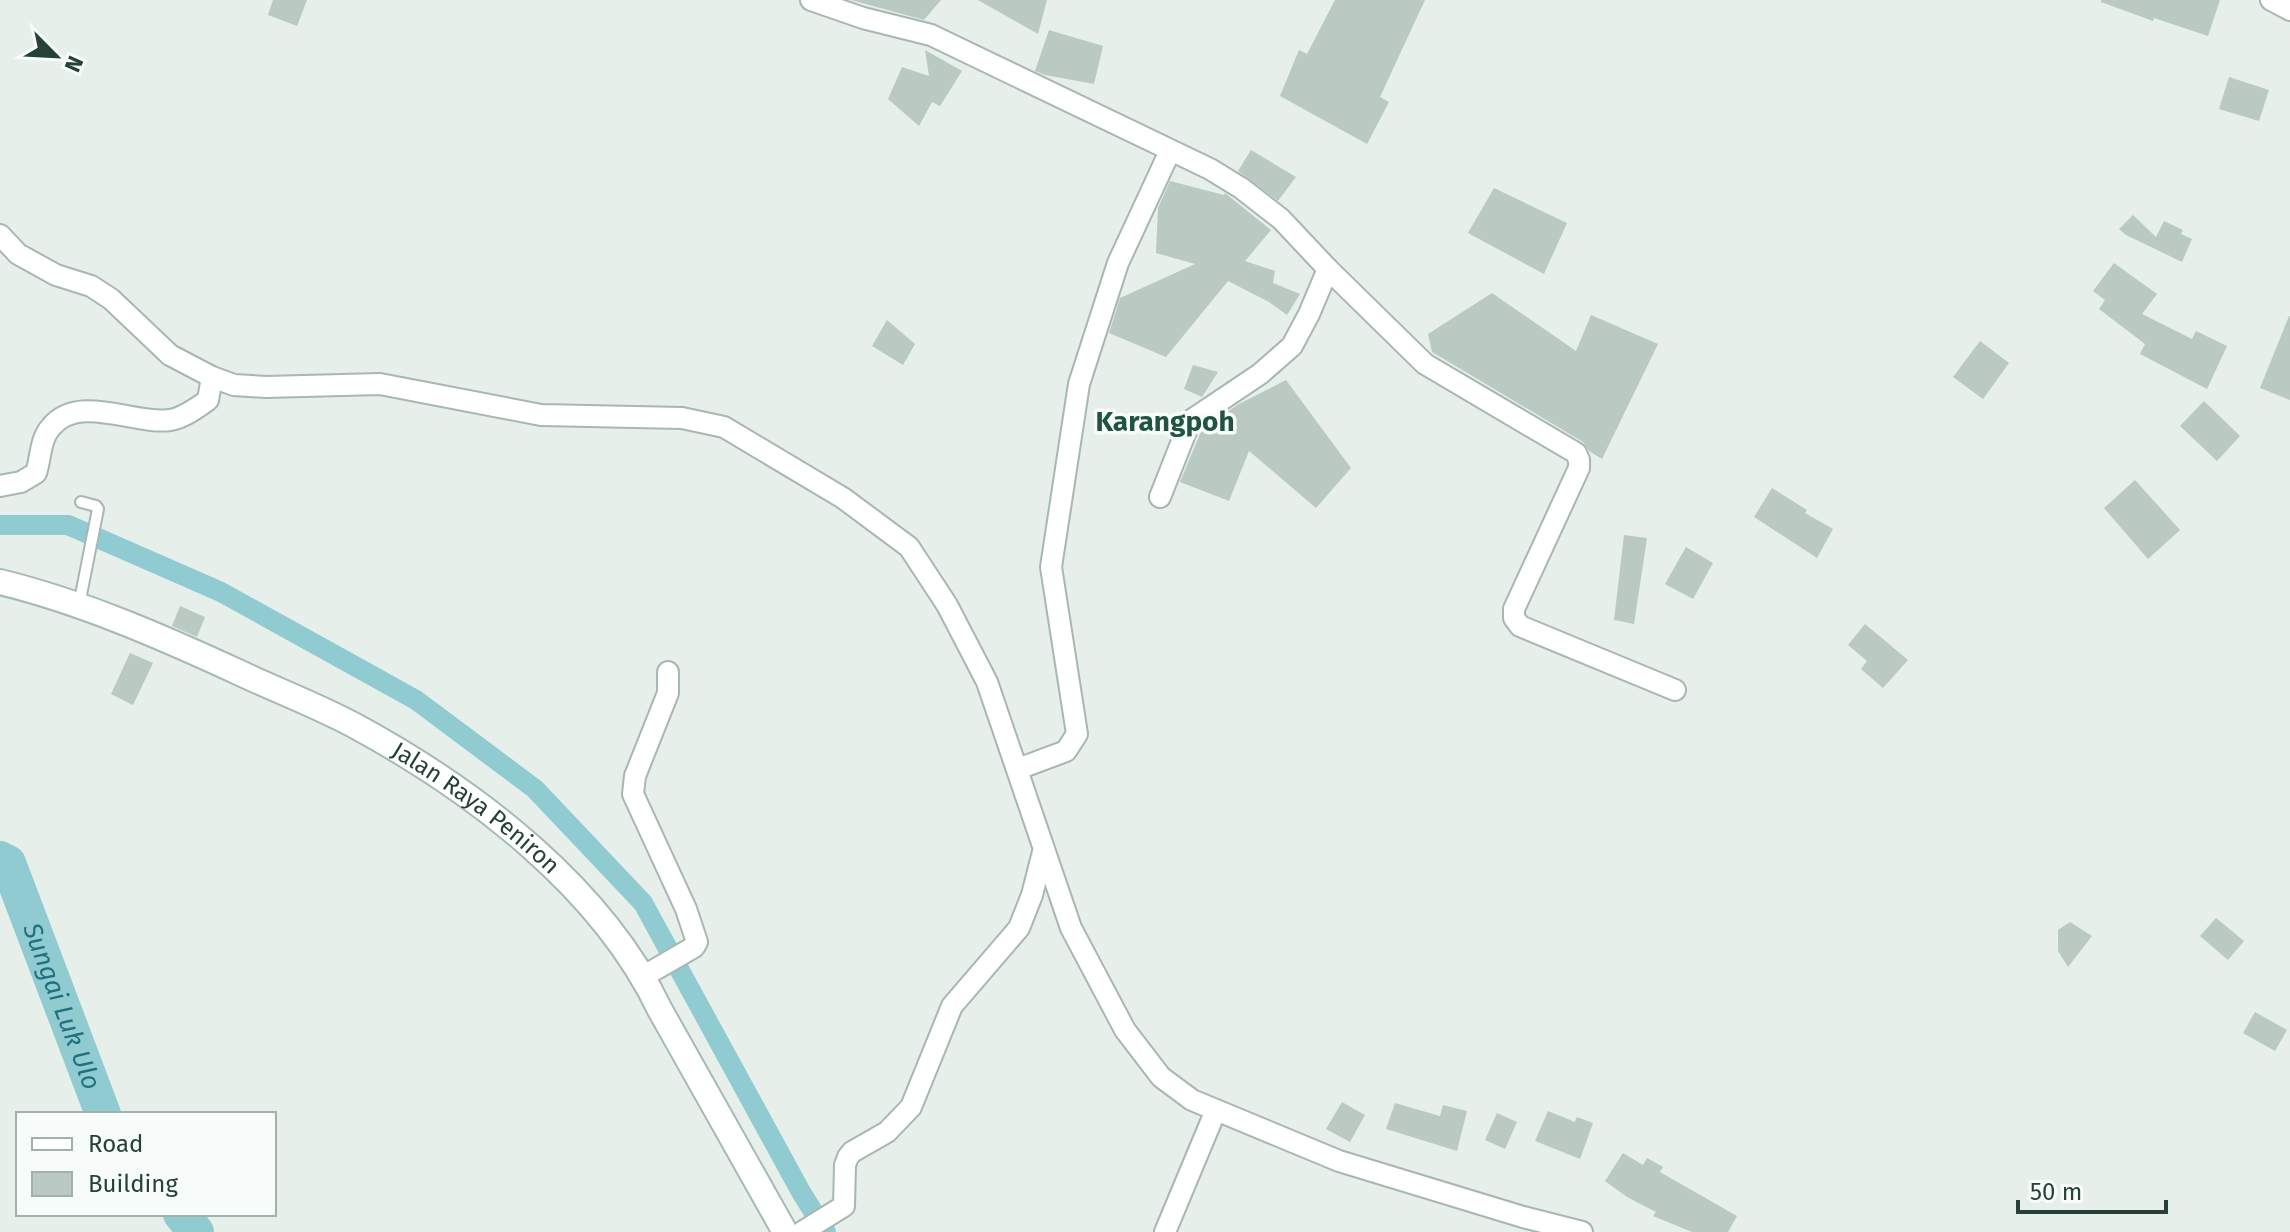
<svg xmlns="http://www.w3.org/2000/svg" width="2290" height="1232" font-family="'Fira Sans',sans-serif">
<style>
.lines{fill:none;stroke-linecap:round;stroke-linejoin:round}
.canal{stroke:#90cbd2;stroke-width:20}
.river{stroke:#90cbd2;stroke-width:36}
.building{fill:#bbc9c3}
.lane-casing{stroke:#a8b7b1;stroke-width:14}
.street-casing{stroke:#a8b7b1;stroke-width:24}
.secondary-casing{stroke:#a4bab2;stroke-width:28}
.lane{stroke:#fff;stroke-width:10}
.street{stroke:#fff;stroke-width:20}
.secondary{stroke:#fff;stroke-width:24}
.labels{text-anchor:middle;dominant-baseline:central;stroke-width:7;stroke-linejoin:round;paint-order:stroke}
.street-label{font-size:24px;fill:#254138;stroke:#f7fbf9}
.water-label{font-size:26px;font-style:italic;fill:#1f717d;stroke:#f7fbf9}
.quarter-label{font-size:28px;font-weight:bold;fill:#205344;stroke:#f7fbf9}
</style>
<rect width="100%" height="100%" fill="#e6efea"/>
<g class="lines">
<polyline class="canal" points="0,525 68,525 221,592 416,700 535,789 643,903 801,1192 826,1232"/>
<g class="river">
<path id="s1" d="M0,859L8,863L103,1114"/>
<polyline points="181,1214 196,1232"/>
</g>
</g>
<g class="building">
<polygon points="273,0 307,0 297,26 268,15"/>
<polygon points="851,0 941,0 924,20"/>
<polygon points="978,0 1047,0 1038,34"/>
<polygon points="1335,0 1425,0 1380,97 1389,102 1367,144 1280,96 1299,50 1307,54"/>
<polygon points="2101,0 2220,0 2208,36 2154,18 2153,21 2101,2"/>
<polygon points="1049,30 1103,46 1094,84 1045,75 1035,71"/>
<polygon points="925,50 962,71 940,106 932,102 919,126 888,99 902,67 929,76"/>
<polygon points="2229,77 2269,90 2259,121 2219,109"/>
<polygon points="1251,150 1296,177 1278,201 1238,171"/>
<polygon points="1170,181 1224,195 1225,193 1271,230 1245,261 1275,271 1273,283 1300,294 1287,315 1269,302 1228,281 1166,357 1109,333 1120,298 1195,264 1156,253 1158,208"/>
<polygon points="1494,188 1567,223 1544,274 1468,233"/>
<polygon points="2133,215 2156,237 2164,221 2183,230 2181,234 2192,239 2182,262 2126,235 2119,229"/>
<polygon points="2114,263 2157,294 2142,314 2192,339 2196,331 2227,346 2207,389 2140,354 2145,344 2099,309 2105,300 2093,291"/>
<polygon points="1492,293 1576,351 1591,315 1658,344 1602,459 1589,451 1583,442 1432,352 1428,334"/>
<polygon points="2289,316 2290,316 2290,400 2260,388"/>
<polygon points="887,320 915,344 903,365 872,346"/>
<polygon points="1980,341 2009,363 1983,399 1953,377"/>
<polygon points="1193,365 1218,372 1202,397 1184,389"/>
<polygon points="1286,380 1351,468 1316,508 1249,451 1229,501 1180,482 1202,429 1239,404"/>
<polygon points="2204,401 2240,436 2217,461 2180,426"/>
<polygon points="2135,480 2180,530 2148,559 2104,508"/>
<polygon points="1772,488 1807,510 1805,513 1833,529 1817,558 1754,517"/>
<polygon points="1624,535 1647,538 1634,624 1614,620"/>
<polygon points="1686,547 1713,563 1693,599 1665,584"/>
<polygon points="180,606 205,617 197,637 172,626"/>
<polygon points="1865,624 1908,660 1883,688 1861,669 1867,661 1848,645"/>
<polygon points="130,653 153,663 133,705 111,694"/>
<polygon points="2216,918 2244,941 2228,960 2200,936"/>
<polygon points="2070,922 2092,936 2068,967 2058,951 2058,930"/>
<polygon points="2255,1012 2287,1030 2275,1051 2243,1033"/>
<polygon points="1342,1102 1365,1115 1350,1142 1326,1129"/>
<polygon points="1395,1103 1440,1116 1443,1105 1467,1111 1457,1151 1386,1129"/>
<polygon points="1548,1111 1575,1122 1577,1117 1593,1123 1580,1159 1535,1141"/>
<polygon points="1497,1113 1517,1122 1505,1149 1485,1140"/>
<polygon points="1623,1153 1643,1165 1647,1158 1663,1167 1660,1172 1737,1216 1728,1232 1692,1232 1653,1216 1656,1212 1627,1197 1605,1181"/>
</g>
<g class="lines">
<g class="lane-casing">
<polyline id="lane" points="79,605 98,509 96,506 81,502"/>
</g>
<g class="street-casing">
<g id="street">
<polyline points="811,0 863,18 931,35 1210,169 1241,188 1281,219 1328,269 1425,364 1576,453 1579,460 1579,468 1514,609 1514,618 1520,626 1675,690"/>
<polyline points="2271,0 2290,10"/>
<polyline points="0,235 18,254 56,275 91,286 111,299 170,355 212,377 234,385 266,387 380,384 541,415 682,418 724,427 843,498 909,547 947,605 987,682 1071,928 1125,1030 1161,1077 1192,1100 1339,1161 1523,1217 1582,1232"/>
<path d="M0,486L21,482L36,473C41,458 40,439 51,427C79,393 134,425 170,420C183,418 197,408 208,400L212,377"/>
<polyline points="1160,497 1190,421 1260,374 1292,346 1309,314 1328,269"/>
<polyline points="1018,769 1066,751 1077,734 1051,567 1079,384 1118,263 1170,151"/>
<polyline points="644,976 694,947 697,942 686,909 633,794 635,776 668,693 668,672"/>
<polyline points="802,1232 844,1206 845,1165 848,1157 852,1152 887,1132 911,1107 952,1006 1019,928 1032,895 1043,852"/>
<polyline points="1165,1232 1216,1110"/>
</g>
</g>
<g class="secondary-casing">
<g id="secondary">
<path id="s2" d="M0,582C82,602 162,637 238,672C278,691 321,707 359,728C476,792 602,888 660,1010L785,1232"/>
</g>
</g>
<use href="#lane" class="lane"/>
<use href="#street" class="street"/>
<use href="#secondary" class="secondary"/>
</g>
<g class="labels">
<g class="street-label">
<text stroke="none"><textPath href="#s2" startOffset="530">Jalan Raya Peniron</textPath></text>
</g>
<g class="water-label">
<text stroke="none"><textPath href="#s1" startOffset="162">Sungai Luk Ulo</textPath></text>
</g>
<g class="quarter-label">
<text x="1165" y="421">Karangpoh</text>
</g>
</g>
<rect x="16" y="1112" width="260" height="104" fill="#f7fbf9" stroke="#a3b1ac" stroke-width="2"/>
<rect x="32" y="1138" width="40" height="12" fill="#ffffff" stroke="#a3b1ac" stroke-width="2"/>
<text x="88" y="1152" font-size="24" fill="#254138">Road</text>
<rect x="32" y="1172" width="40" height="24" fill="#bbc9c3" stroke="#a3b1ac" stroke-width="2"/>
<text x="88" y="1192" font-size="24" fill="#254138">Building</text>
<g transform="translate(56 56) rotate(114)" stroke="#f7fbf9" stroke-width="6" paint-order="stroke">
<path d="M0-6L14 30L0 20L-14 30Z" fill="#254138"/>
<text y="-12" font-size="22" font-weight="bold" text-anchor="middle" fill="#254138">N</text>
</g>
<path d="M2018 1200v12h148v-12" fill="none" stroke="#254138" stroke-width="4"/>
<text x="2030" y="1200" font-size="24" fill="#254138" stroke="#f7fbf9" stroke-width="6" paint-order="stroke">50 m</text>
</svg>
